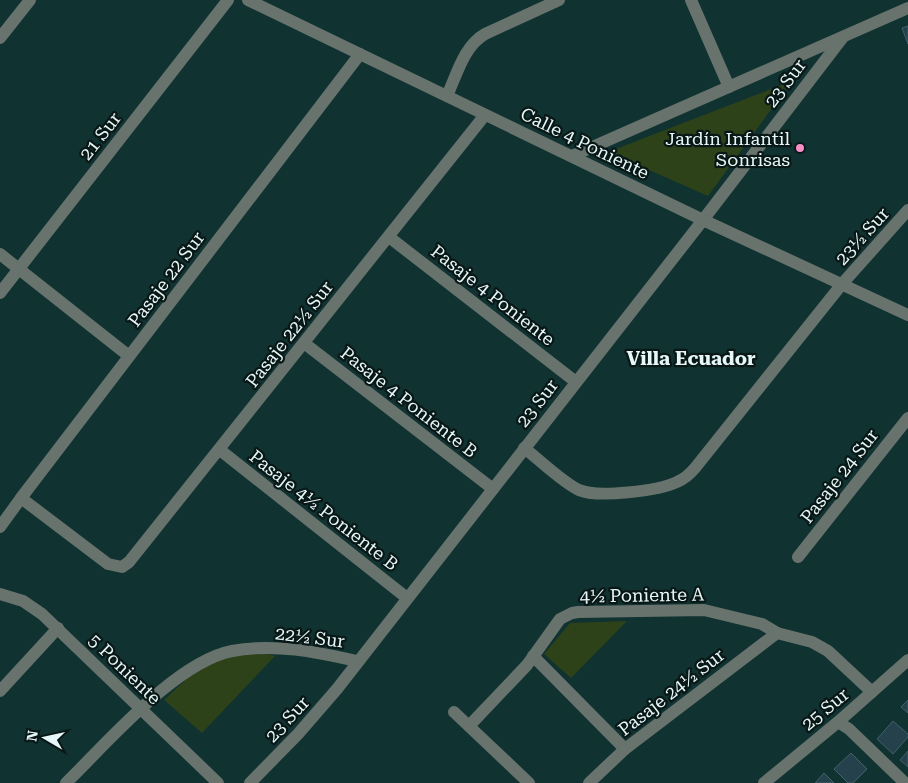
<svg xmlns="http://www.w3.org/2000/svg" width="908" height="783" font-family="'Roboto Serif',serif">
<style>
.green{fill:#2d4219}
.building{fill:#25424c;stroke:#43606b}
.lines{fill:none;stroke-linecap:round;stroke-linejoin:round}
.minor{stroke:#67736c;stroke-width:12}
.tertiary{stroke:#67736c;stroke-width:12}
.poi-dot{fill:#fa8fc8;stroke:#091717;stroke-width:2}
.labels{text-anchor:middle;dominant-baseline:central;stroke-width:4.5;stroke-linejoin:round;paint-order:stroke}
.street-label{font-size:18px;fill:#e5f7f6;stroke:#091717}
.poi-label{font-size:18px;fill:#e5f7f6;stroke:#091717;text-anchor:end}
.neighbourhood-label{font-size:19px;font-weight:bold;fill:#e5f7f6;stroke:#091717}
</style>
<rect width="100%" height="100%" fill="#103231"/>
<g class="green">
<polygon points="792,81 708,196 608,152"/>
<polygon points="627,621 571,678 544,654 570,623"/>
<polygon points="251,650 275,656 202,733 164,700 194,672 230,653"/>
</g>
<g class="building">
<polygon points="908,26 908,44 902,28"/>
<polygon points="908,700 908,713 901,707"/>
<polygon points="893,721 908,734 908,737 893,754 877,739"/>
<polygon points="908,751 908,767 900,760"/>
<polygon points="851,753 867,769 853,783 848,783 834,769"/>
<polygon points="824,773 834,783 815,783"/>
</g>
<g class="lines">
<g class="minor">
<polyline points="691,0 729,87"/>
<polyline points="0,38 30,0"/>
<path d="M447,96C457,74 464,46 485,34L559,0"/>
<polyline points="572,156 908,8"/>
<polyline points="389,237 576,382"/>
<polyline points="0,254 129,356"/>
<polyline points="0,293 228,0"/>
<polyline points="304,343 493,489"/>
<path d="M524,448C540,460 562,482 579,490C597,498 659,491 677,482C684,479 690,474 695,468L842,284L908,210"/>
<polyline points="220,450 407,598"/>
<polyline points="21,498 108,564 122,567 129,562 485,115"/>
<polyline points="0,527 21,498 360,54"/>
<polyline points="798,557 908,418"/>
<polyline points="533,656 625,749"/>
<polyline points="0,691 58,628"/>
<polyline points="454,712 529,783"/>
<polyline points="838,722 849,729 905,783"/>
<polyline points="469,726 527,665 560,619 572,613 578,612 704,610 762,624 777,633 812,642 828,651 872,692"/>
<path d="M66,783C107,743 176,662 232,651C275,643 316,652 357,661"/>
<polyline points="250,783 298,734 337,689 703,220 843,37"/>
<polyline points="589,783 625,749 777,633"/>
<polyline points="764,783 838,722 908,660"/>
</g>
<g class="tertiary">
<polyline points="248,0 703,220 908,315"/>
<polyline points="0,594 23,601 42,614 218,783"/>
</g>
</g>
<circle class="poi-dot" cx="800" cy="148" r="5"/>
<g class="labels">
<g class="street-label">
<text transform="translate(785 83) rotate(-53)">23 Sur</text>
<text transform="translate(100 136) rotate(-52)">21 Sur</text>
<text transform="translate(585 143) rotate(26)">Calle 4 Poniente</text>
<text transform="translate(862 236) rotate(-48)">23½ Sur</text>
<text transform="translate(166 279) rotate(-53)">Pasaje 22 Sur</text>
<text transform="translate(493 295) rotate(38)">Pasaje 4 Poniente</text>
<text transform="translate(289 334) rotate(-52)">Pasaje 22½ Sur</text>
<text transform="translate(409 402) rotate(38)">Pasaje 4 Poniente B</text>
<text transform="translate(537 403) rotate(-52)">23 Sur</text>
<text transform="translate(839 476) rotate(-52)">Pasaje 24 Sur</text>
<text transform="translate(324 510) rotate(38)">Pasaje 4½ Poniente B</text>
<text transform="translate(642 595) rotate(-1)">4½ Poniente A</text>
<text transform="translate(310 637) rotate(7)">22½ Sur</text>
<text transform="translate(125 669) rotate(44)">5 Poniente</text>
<text transform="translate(671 692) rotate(-38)">Pasaje 24½ Sur</text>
<text transform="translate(825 709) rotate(-40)">25 Sur</text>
<text transform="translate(287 719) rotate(-47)">23 Sur</text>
</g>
<g class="poi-label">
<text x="790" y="138">Jardín Infantil<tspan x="790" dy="21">Sonrisas</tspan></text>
</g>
<g class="neighbourhood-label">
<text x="691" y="358">Villa Ecuador</text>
</g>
</g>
<g transform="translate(45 738) rotate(279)" stroke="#091717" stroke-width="4" paint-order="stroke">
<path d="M0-4L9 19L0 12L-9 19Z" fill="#e5f7f6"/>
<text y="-8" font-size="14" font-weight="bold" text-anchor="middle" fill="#e5f7f6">N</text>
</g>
</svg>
